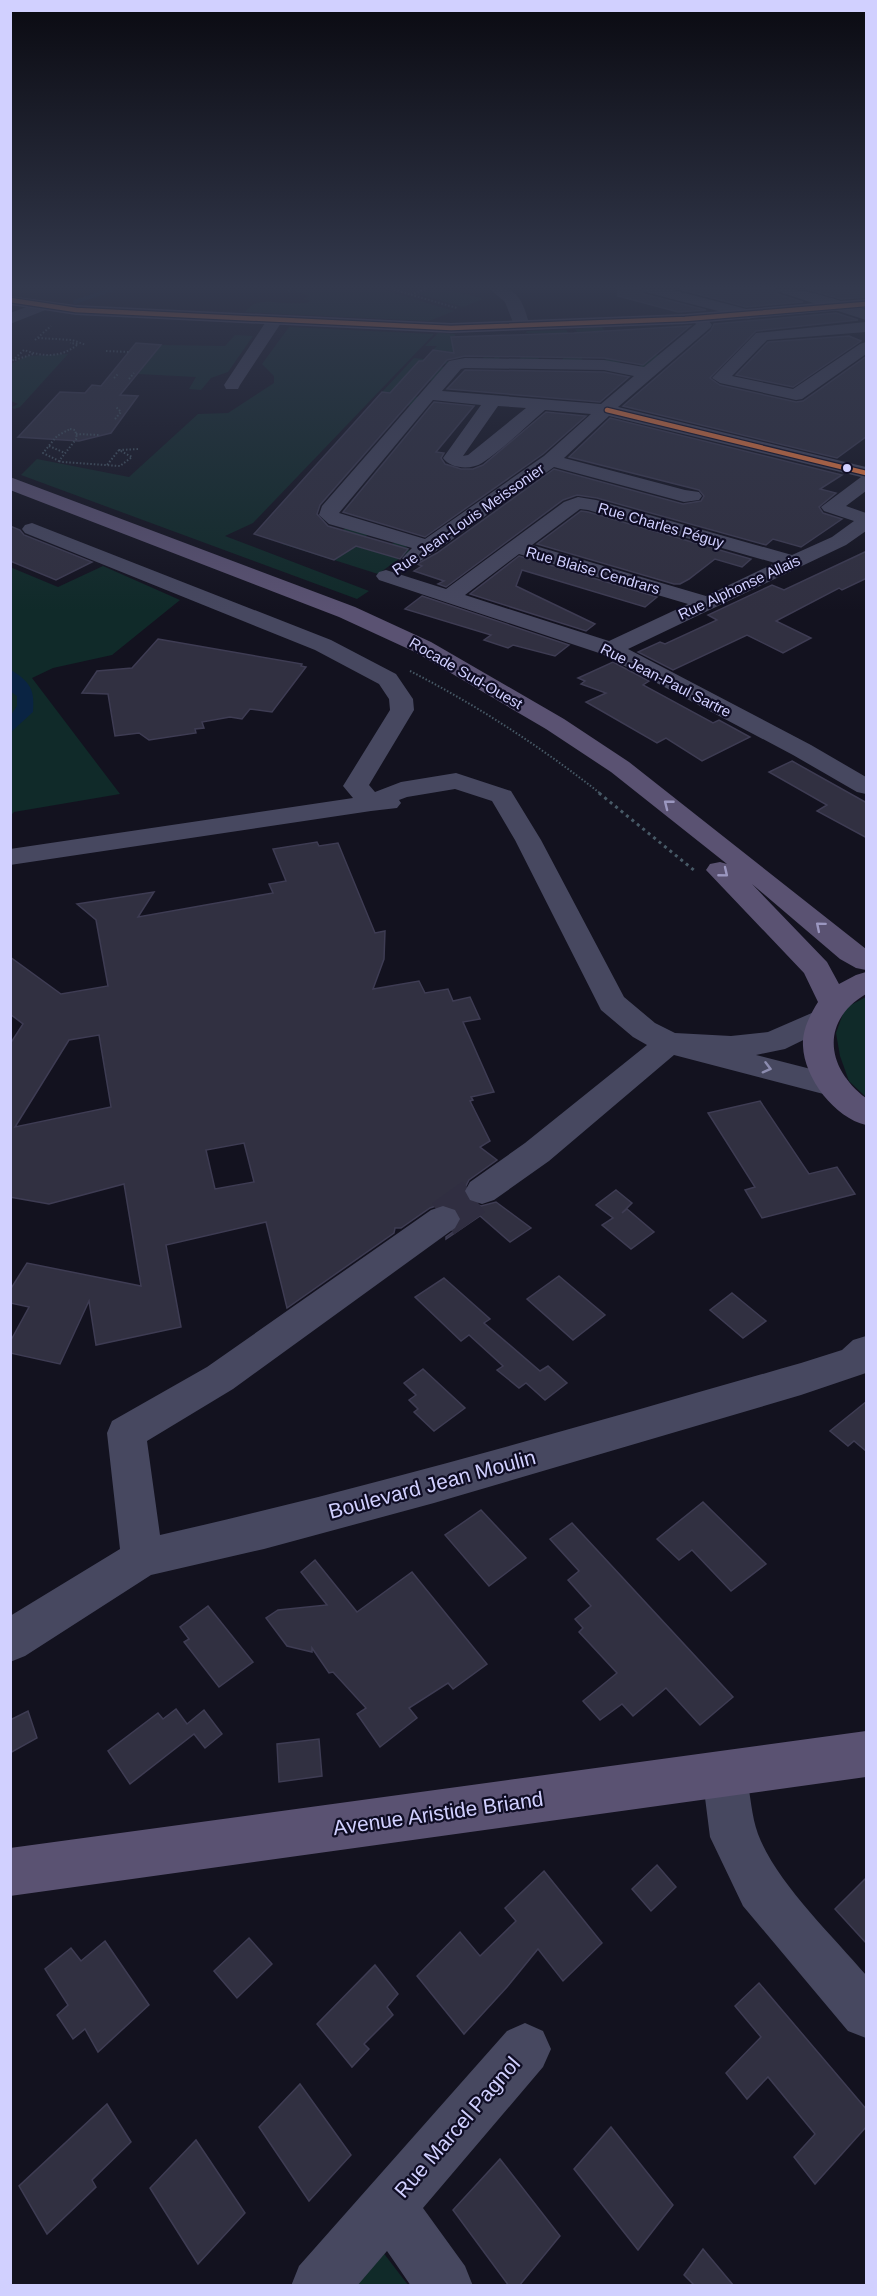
<svg xmlns="http://www.w3.org/2000/svg" width="877" height="2296" font-family="Arial,sans-serif">
<style>
.green{fill:#102a29}
.water{fill:#0a2443}
.lines{fill:none;stroke-linecap:round;stroke-linejoin:round}
.stream{stroke:#0a2443;stroke-width:4}
.building{fill:#313041;stroke:#3e3c53;stroke-width:1.5;fill-rule:evenodd}
.minor-tunnel{stroke:#302e41;stroke-width:38;stroke-dasharray:38 19;stroke-linecap:butt}
.path-far1{stroke:#475966;stroke-width:2;stroke-dasharray:1.5 2;stroke-linecap:butt}
.path{stroke:#475966;stroke-width:3;stroke-dasharray:3 4;stroke-linecap:butt}
.minor{fill:#474860;fill-rule:evenodd}
.major{fill:#5a5272;fill-rule:evenodd}
.bus-1-casing{stroke:#0f0d24;stroke-width:7}
.bus-1{stroke:#ff8040;stroke-width:4.5}
.oneway{stroke:#9b97c0}
.oneway2{stroke:#8c8cb0}
.bus-dot{fill:#d1d0ff;stroke:#0f0d24;stroke-width:2}
.labels{text-anchor:middle;dominant-baseline:central;stroke-width:4.5;stroke-linejoin:round;paint-order:stroke}
.far-street-label{font-size:15px;fill:#d1d0ff;stroke:#0f0d24}
.near-street-label{font-size:21px;fill:#d1d0ff;stroke:#0f0d24}
</style>
<rect width="100%" height="100%" fill="#13121f"/>
<g class="green">
<path d="M295,289H381L454,311L429,321L245,312C260,291 290,310 311,301L304,299L310,296L292,290Z"/>
<path d="M432,289C448,289 468,294 483,299L463,307L418,294Z"/>
<polygon points="289,327 434,334 253,523 225,536 369,591 357,599 21,475 37,459 129,477 198,414 228,413 274,383 274,376 262,364"/>
<path d="M602,327C618,353 633,352 660,355L645,368L639,366L644,362L625,358L619,363H603L608,356H583L581,362L562,360L565,356L542,351L537,362L519,361L521,356L503,350L498,361H480L484,357L494,358L497,353H459L433,350L437,346H425L438,333L455,334V336L451,337L452,341L549,336L548,333H526L527,331L566,330L571,337L598,335L596,331L577,332L575,329Z"/>
<polygon points="235,335 253,336 228,372 211,378 201,390 189,389 196,377 138,374 161,345 225,346"/>
<polygon points="68,354 20,407 14,409 12,407 18,404 11,401 11,364 27,356"/>
<polygon points="414,358 451,362 448,364 419,361 413,368 446,367 434,381 412,378 413,396 420,397 412,406 404,405 412,396 382,392"/>
<polygon points="324,519 324,524 314,530 352,533 343,530 346,527 369,534 354,544 386,555 397,548 390,545 395,542 405,545 410,551 378,574 334,560 343,554 340,553 330,559 282,544"/>
<polygon points="103,566 180,600 112,655 53,668 32,678 120,794 14,812 11,815 10,567 58,587"/>
<polygon points="866,997 866,1097 849,1081 840,1056 836,1033 845,1008"/>
<polygon points="382,2251 408,2285 351,2286"/>
</g>
<path class="water" d="M11,670C30,682 35,689 33,712L11,732V715L17,706V696L11,692Z"/>
<g class="lines">
<polyline class="stream" points="75,302 113,289"/>
</g>
<g class="building">
<polygon points="618,289 641,289 644,294 706,310 678,312 618,296"/>
<polygon points="679,289 775,289 778,294 803,302 746,307"/>
<polygon points="806,289 867,289 867,297 841,299"/>
<polygon points="836,313 858,320 756,331 710,378 720,385 796,402 803,401 867,356 867,436 837,458 623,406 711,330 714,324"/>
<polygon points="690,326 643,365 604,358 465,356 447,360 320,505 317,514 328,526 408,549 400,559 356,546 334,560 254,534 382,392 390,393 419,361 423,361 433,350 454,353 451,337 574,333"/>
<polygon points="849,336 861,341 793,387 736,375 768,342"/>
<polygon points="136,343 161,345 120,395 138,396 111,433 79,441 18,437 60,392 85,393 92,385 101,386"/>
<polygon points="465,370 604,372 629,377 600,402 447,389"/>
<polygon points="434,402 474,406 436,452 444,453 441,458 445,464 461,469 473,469 483,465 546,412 586,416 543,454 425,537 343,512"/>
<polygon points="610,418 842,475 820,489 836,493 819,507 823,513 842,519 801,547 773,539 766,545 597,498 577,495 563,500 446,587 438,584 444,581 414,571 422,566 417,564 437,553 554,469 683,504 701,501 704,496 699,490 569,457"/>
<polygon points="581,511 588,512 751,559 742,567 715,559 689,579 680,584 674,584 537,544"/>
<polygon points="10,526 20,530 24,535 92,562 56,580 10,561"/>
<polygon points="867,551 867,578 842,590 839,588 776,621 811,638 783,653 747,635 673,670 638,652 660,642 665,644 717,620 708,615 772,585 784,590"/>
<polygon points="519,556 657,597 645,607 522,570 516,586 595,624 586,631 470,594"/>
<polygon points="422,596 569,645 555,656 513,645 508,648 484,640 491,635 405,609"/>
<polygon points="158,639 302,664 301,666 306,667 272,712 250,709 242,719 230,717 202,722 204,728 195,729 196,733 149,740 139,733 115,736 108,694 82,693 97,671 132,668"/>
<polygon points="613,662 649,681 643,685 713,723 719,720 750,737 702,761 666,738 657,743 586,702 606,693 581,684 585,681 578,678"/>
<polygon points="792,761 867,803 867,838 817,811 827,805 769,772"/>
<path d="M317,842L319,846L338,843L375,933L385,931L384,959L373,989L419,981L425,993L448,989L453,1001L470,997L480,1019L463,1022L494,1092L471,1097L473,1100L470,1101L490,1141L480,1147L497,1160L469,1180L463,1192L469,1202L481,1206L496,1202L531,1228L510,1242L480,1216L446,1239V1237L457,1229L462,1218L456,1208L442,1204L430,1208L401,1228H395L394,1233L287,1308L266,1222L166,1245L181,1327L96,1345L89,1301L60,1364L10,1353V1342L29,1307L10,1303V1290L27,1263L141,1286L124,1184L49,1204L10,1197V1044L23,1024L10,1014V957L61,994L108,986L96,920L77,904L154,892L138,917L273,893L269,884L286,881L273,849ZM99,1035L111,1107L15,1127L69,1040ZM244,1143L254,1182L215,1189L206,1150Z"/>
<polygon points="760,1101 809,1174 837,1167 855,1194 762,1218 745,1190 755,1187 708,1113"/>
<polygon points="616,1190 632,1203 622,1213 627,1209 654,1232 631,1249 602,1225 613,1218 596,1205"/>
<polygon points="559,1276 605,1315 573,1340 527,1299"/>
<polygon points="444,1278 490,1319 484,1323 540,1371 548,1366 567,1383 545,1400 526,1383 519,1388 497,1370 503,1366 469,1335 461,1341 415,1297"/>
<polygon points="732,1293 766,1321 743,1338 710,1310"/>
<polygon points="423,1369 465,1408 434,1431 414,1412 418,1409 409,1400 416,1395 404,1383"/>
<polygon points="867,1401 867,1452 854,1441 848,1446 830,1431"/>
<polygon points="703,1502 766,1564 731,1591 692,1550 679,1560 657,1539"/>
<polygon points="481,1510 526,1558 489,1586 445,1535"/>
<polygon points="572,1523 733,1697 700,1725 666,1688 633,1716 622,1704 600,1720 583,1701 617,1673 579,1632 583,1628 575,1619 591,1606 568,1580 579,1571 550,1539"/>
<polygon points="315,1560 357,1612 412,1572 487,1664 453,1689 448,1683 409,1708 417,1718 380,1747 357,1714 366,1708 333,1672 329,1673 312,1648 312,1652 287,1646 266,1618 278,1610 327,1605 301,1572"/>
<polygon points="208,1606 253,1662 219,1687 184,1642 189,1639 180,1627"/>
<polygon points="176,1709 187,1724 204,1710 222,1734 205,1748 194,1734 130,1784 108,1751 158,1713 163,1719"/>
<polygon points="28,1711 37,1738 10,1753 10,1720"/>
<polygon points="319,1739 322,1776 279,1782 277,1744"/>
<polygon points="657,1865 676,1887 651,1911 632,1889"/>
<polygon points="544,1871 602,1943 563,1981 538,1949 507,1987 464,2034 417,1976 460,1932 480,1956 516,1921 505,1908"/>
<polygon points="867,1877 867,1944 835,1909"/>
<polygon points="249,1938 272,1964 237,1998 214,1971"/>
<polygon points="105,1941 149,2005 98,2052 85,2029 73,2039 57,2015 68,2005 45,1969 71,1948 81,1961"/>
<polygon points="375,1965 398,1994 387,2007 393,2015 364,2044 369,2049 352,2067 317,2024"/>
<polygon points="759,1983 867,2110 867,2126 815,2184 794,2157 815,2134 768,2077 747,2099 726,2073 761,2037 735,2006"/>
<polygon points="300,2084 351,2155 309,2201 259,2127"/>
<polygon points="107,2104 131,2142 92,2180 96,2187 47,2234 19,2186"/>
<polygon points="611,2127 673,2205 638,2250 574,2169"/>
<polygon points="196,2140 245,2213 198,2264 150,2188"/>
<polygon points="500,2159 560,2236 519,2286 509,2286 453,2210"/>
<polygon points="703,2249 734,2286 695,2286 684,2275"/>
</g>
<g class="lines">
<polyline class="minor-tunnel" points="443,1219 482,1191"/>
<g class="path-far1">
<polyline points="391,289 457,308"/>
<polyline points="288,291 292,289"/>
<polyline points="411,295 426,289"/>
<polyline points="38,338 72,340 86,345"/>
<polyline points="35,340 51,326"/>
<polyline points="106,351 129,352"/>
<polyline points="15,360 33,354"/>
<path d="M10,363L24,350C43,357 62,358 78,344L70,343"/>
<polyline points="114,378 119,373"/>
<polyline points="129,379 134,373"/>
<polyline points="115,419 121,412 116,407"/>
<polygon points="70,429 75,430 77,438 59,461 43,453 57,436"/>
<polyline points="76,434 99,435"/>
<polyline points="49,446 65,453"/>
<polyline points="119,450 139,449"/>
<polyline points="59,461 62,462 120,466 132,457 119,450 107,465"/>
<path d="M410,671C478,706 541,747 601,794"/>
</g>
<polyline class="path" points="599,793 695,871"/>
<g class="minor">
<path d="M490,289C495,289 504,288 509,290C522,294 527,316 530,327L528,330H516L505,302Z"/>
<polygon points="643,289 669,289 754,311 757,314 749,319 645,292"/>
<path d="M777,289C811,289 835,299 866,310V320L779,292Z"/>
<polygon points="43,301 48,303 51,306 48,309 10,324 10,313"/>
<path d="M699,313L704,315L712,325L710,328L618,407L866,467V491L846,506L866,513V531L846,545L628,649L811,745L866,777V794L857,792L793,755L602,654L379,580L376,576L379,572L386,570L446,589L564,502L578,497L596,500L792,555L832,537L854,521L824,511L821,507L861,477L609,416L564,458L685,490L699,492L702,496L699,500L684,502L554,467L436,551C425,557 419,566 405,562L402,558L412,548L329,524L319,515L322,506L449,361L465,358L604,360L644,367L696,324L691,318ZM465,368L604,370L634,376L601,404L442,391L461,369ZM433,400L481,405L443,458C451,469 471,470 482,463C505,448 525,427 545,410L591,414L544,456L425,539L339,513ZM498,406L526,408L468,455L463,456ZM580,509L588,510L775,563L706,596L532,545ZM519,554L688,604L609,641L465,595Z"/>
<polygon points="275,315 283,320 240,385 238,389 226,389 224,385 269,317"/>
<polygon points="866,322 866,332 767,340 732,376 793,389 860,344 866,342 866,354 802,399 796,400 720,383 712,378 756,333"/>
<polygon points="32,523 331,640 396,674 413,699 414,710 369,785 375,792 401,782 456,773 511,791 541,840 624,997 655,1023 675,1033 731,1036 768,1032 821,1009 832,1012 836,1019 832,1026 785,1049 756,1055 846,1078 851,1086 846,1094 835,1097 674,1055 549,1161 494,1200 482,1204 470,1200 465,1191 470,1182 525,1143 647,1045 633,1037 601,1010 515,840 492,801 455,789 407,797 399,800 401,803 397,808 371,811 10,865 10,849 353,798 343,786 390,710 389,699 379,684 315,650 25,533 22,529 25,525"/>
<path d="M443,1206L455,1210L460,1219L455,1228L233,1389L147,1441L160,1535C376,1486 588,1424 801,1363L842,1350L853,1340L866,1336V1373L801,1395L434,1503L264,1549L151,1575L25,1656L10,1662V1616L120,1549L107,1433L112,1421L207,1367L431,1210Z"/>
<path d="M725,1751L741,1758C751,1782 749,1809 758,1834C776,1882 832,1935 866,1975V2038L848,2031L743,1906L710,1837L702,1774L709,1758Z"/>
<polygon points="525,2023 543,2031 551,2049 543,2067 423,2208 465,2266 473,2286 411,2286 387,2251 357,2286 291,2286 299,2266 507,2031"/>
</g>
<g class="major">
<polygon points="10,296 76,305 451,323 685,314 866,299 866,308 685,324 451,333 76,315 10,305"/>
<path d="M10,477L355,607L431,642L564,719L629,762L866,949V970L856,968L840,959L752,884L827,962L839,984L856,975L866,972V994C820,1021 826,1068 866,1098V1125C835,1118 804,1078 803,1046C802,1030 810,1015 818,1002L804,973L706,870L710,864L720,862L727,864L611,772L546,729L415,652L339,617L10,490Z"/>
<polygon points="866,1731 866,1777 10,1896 10,1848"/>
</g>
<g class="bus-1-casing">
<g id="bus-1">
<polyline points="10,300 76,310 451,328 685,319 866,304"/>
<polyline points="607,410 866,473"/>
</g>
</g>
<use href="#bus-1" class="bus-1"/>
</g>
<defs><path id="oneway-chevron" d="M-2-3.5L2.5 0L-2 3.5" fill="none" stroke-width="1.6" stroke-linecap="round" stroke-linejoin="round" transform="scale(1.5)"/></defs>
<g class="oneway">
<use href="#oneway-chevron" transform="translate(668 804) rotate(-142)"/>
<use href="#oneway-chevron" transform="translate(724 873) rotate(39)"/>
<use href="#oneway-chevron" transform="translate(820 926) rotate(-140)"/>
</g>
<use class="oneway2" href="#oneway-chevron" transform="translate(767 1068) rotate(15)"/>
<linearGradient id="sky" x2="0" y2="1"><stop stop-color="#0a0a11"/><stop offset="0.47" stop-color="#33394d"/><stop offset="1" stop-color="#33394d" stop-opacity="0"/></linearGradient>
<rect width="877" height="611" fill="url(#sky)"/>
<circle class="bus-dot" cx="847" cy="468" r="5"/>
<g class="labels">
<g class="far-street-label">
<text transform="translate(468 519) rotate(-35)">Rue Jean-Louis Meissonier</text>
<text transform="translate(661 525) rotate(16)">Rue Charles Péguy</text>
<text transform="translate(593 570) rotate(16)">Rue Blaise Cendrars</text>
<text transform="translate(739 587) rotate(-25)">Rue Alphonse Allais</text>
<text transform="translate(466 673) rotate(30)">Rocade Sud-Ouest</text>
<text transform="translate(666 680) rotate(27)">Rue Jean-Paul Sartre</text>
</g>
<g class="near-street-label">
<text transform="translate(432 1484) rotate(-15)">Boulevard Jean Moulin</text>
<text transform="translate(438 1813) rotate(-8)">Avenue Aristide Briand</text>
<text transform="translate(457 2127) rotate(-49)">Rue Marcel Pagnol</text>
</g>
</g>
<rect width="877" height="2296" fill="none" stroke="#d1d0ff" stroke-width="24"/>
</svg>
